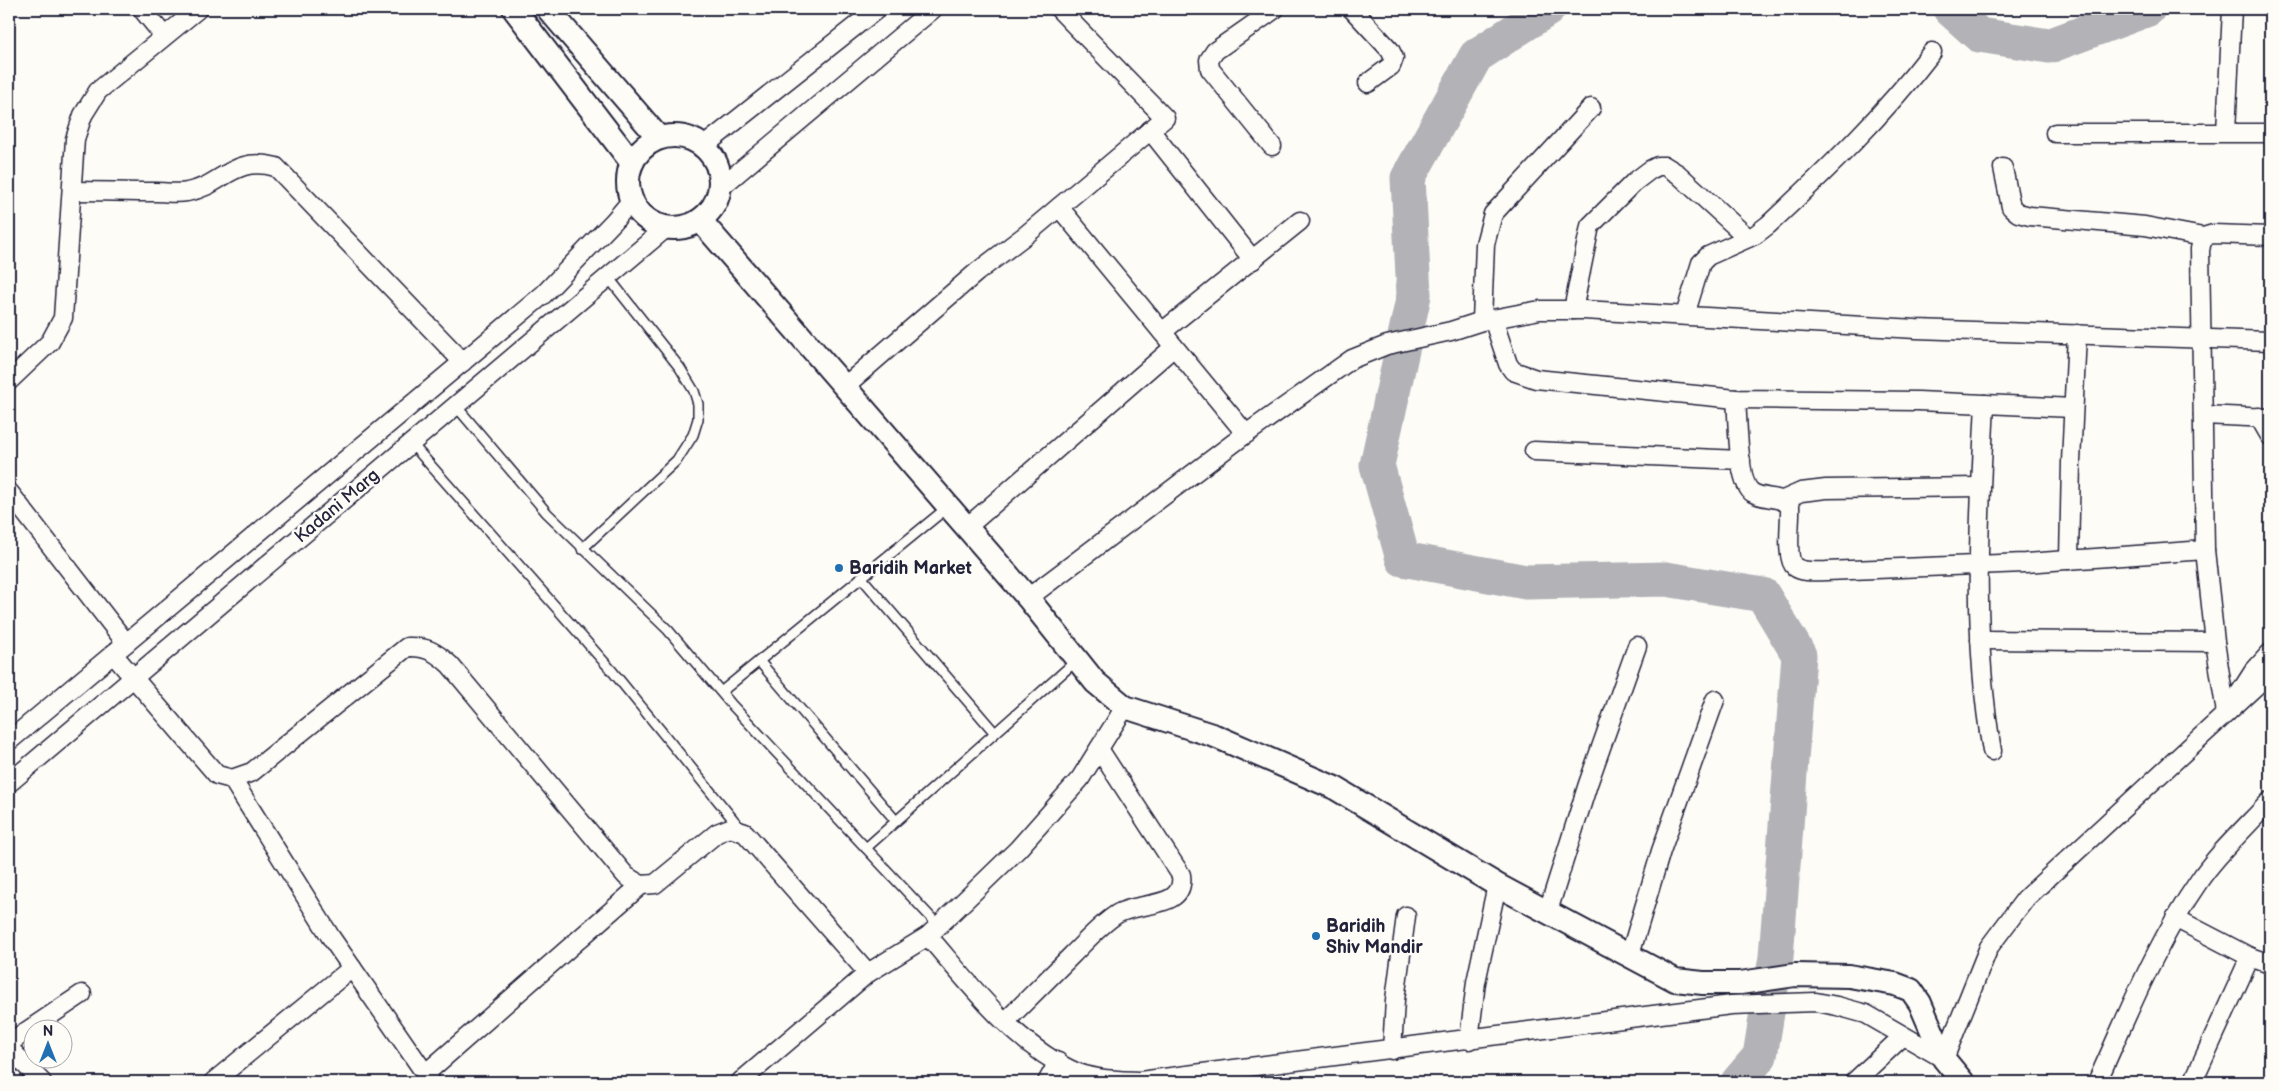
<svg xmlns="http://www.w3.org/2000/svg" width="2279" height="1091" font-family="'Balsamiq Sans',sans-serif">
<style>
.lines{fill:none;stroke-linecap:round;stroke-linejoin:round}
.river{stroke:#b2b2b7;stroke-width:35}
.service-casing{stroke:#22223b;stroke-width:12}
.minor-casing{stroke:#22223b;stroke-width:21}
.tertiary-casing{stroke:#22223b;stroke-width:26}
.service{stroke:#fdfcf7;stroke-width:9}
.minor{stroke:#fdfcf7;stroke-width:18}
.tertiary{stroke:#fdfcf7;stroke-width:22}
.poi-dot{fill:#1f6fb2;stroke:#fdfcf7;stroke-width:2}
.labels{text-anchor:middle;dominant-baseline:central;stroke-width:5;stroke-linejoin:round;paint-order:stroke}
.street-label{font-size:18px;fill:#22223b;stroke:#fdfcf7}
.poi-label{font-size:18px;font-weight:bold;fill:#22223b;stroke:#fdfcf7;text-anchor:start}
</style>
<rect width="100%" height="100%" fill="#fdfcf7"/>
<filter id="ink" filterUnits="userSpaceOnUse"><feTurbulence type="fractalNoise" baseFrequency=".02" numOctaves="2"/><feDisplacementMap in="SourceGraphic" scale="10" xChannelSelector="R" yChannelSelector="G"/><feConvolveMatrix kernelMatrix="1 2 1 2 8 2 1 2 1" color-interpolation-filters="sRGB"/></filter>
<g filter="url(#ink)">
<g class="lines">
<g class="river">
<polyline points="1548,9 1476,56 1408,178 1414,295 1377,465 1403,559 1526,582 1666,579 1763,595 1799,655 1776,957 1760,1056 1738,1082"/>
<polyline points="1950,9 1979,35 2049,46 2148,9"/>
</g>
<g class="service-casing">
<g id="service">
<polyline points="456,406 547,513 668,630 731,704 939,926"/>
<polyline points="411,443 613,672 741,829"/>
<polyline points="582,549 677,460 693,435 698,419 698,404 694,391 680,368 608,277"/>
<polyline points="861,577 995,733"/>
<polyline points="759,661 896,821"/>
<polyline points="721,692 948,507"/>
<polyline points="866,848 1077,660"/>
</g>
</g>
<g class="minor-casing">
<g id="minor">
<polyline points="142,9 164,36"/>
<polyline points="1352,9 1390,50 1394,58 1391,66 1368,83"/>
<polyline points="1150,130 1253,260"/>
<polyline points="2226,132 2232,9"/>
<polyline points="2055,133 2270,133"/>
<polyline points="704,146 877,9"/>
<polyline points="1272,146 1210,69 1209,60 1215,51 1275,9"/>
<polyline points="2003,168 2011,207 2018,213 2030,216 2145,226 2203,237"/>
<polyline points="721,187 933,9"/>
<path d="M72,191C100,191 128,192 156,192C166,192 177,194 187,192C223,186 232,155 276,167L463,362"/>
<polyline points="1059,207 1246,434"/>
<polyline points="1573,310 1590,226 1633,183 1650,170 1658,166 1665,166 1678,174 1748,238"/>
<path d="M1685,315L1701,263L1708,256L1755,235L1768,225C1827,170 1883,116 1932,52"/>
<polyline points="1493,319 1508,364 1513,371 1536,379 1736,399 1918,401 2073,408"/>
<polyline points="1482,321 1485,244 1493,214 1591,108"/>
<polyline points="1162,332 1300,221"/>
<polyline points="9,381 50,342 63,318 75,139 83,115 98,91 198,9"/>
<polyline points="845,386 977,272 1027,234 1165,118 1059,9"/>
<path d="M1736,399C1738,418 1737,484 1753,493C1766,500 1779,495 1790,506C1791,520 1785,559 1795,567C1803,573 1817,571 1826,571L2025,563L2205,550"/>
<path d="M1985,404C1979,520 1972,636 1992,751"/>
<polyline points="2203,415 2270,418"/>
<polyline points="2259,417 2270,436"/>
<polyline points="1534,451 1741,460"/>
<polyline points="9,492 126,643"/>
<polyline points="1783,500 1801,492 1826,489 1980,487"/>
<polyline points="967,527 1174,347"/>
<polyline points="2069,560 2071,462 2077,334"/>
<polyline points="1028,598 1239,439 1352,359 1387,345 1451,331 1482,321 1540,310 1583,310 1916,329 2270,341"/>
<polyline points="1980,640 2215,642"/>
<path d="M113,654L217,775L232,779L252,772L407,647C426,646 436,652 450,665L626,876L641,885L655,884L717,833L730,828L745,833L868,973"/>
<polyline points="2239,694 2253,672 2270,653"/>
<polyline points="2226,713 2215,642 2205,550 2200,249 2203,237 2213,234 2270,236"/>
<polyline points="9,741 544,294 614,221 631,201"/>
<polyline points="232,779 330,936 431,1082"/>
<polyline points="9,783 666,228"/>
<polyline points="1548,911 1588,784 1637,646"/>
<polyline points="2175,918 2250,957 2270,964"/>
<path d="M928,936C969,983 1011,1040 1069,1069C1090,1080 1117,1080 1140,1081L1731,1005L1816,1002L1837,1006L1866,1014L1944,1059L1989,947L2026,898L2270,673"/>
<polyline points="1630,955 1661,851 1715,700"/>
<path d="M1006,1021C1028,999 1050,977 1072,955C1086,941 1100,925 1117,914C1139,901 1186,910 1181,875L1099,749"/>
<polyline points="1469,1040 1476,982 1497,885"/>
<polyline points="9,1043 82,994"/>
<polyline points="9,1048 42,1082"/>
<polyline points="1392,1050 1395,1000 1406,916"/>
<polyline points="425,1074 641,885"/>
<polyline points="213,1082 352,968"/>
<polyline points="740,1082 868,973 928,936 1018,849 1080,779 1125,707"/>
<polyline points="1047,1082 1058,1062"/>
<polyline points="1854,1082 1903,1036"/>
<path d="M2097,1082C2128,1014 2156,943 2199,881C2216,855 2248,825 2270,801"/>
<polyline points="2193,1082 2250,957"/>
</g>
</g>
<g class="tertiary-casing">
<g id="tertiary">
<polyline points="514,9 632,163"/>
<polyline points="548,9 659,138"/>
<circle cx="674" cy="182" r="46"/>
<polyline points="700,220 1028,598 1095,682 1125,707 1215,736 1335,788 1497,885 1675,980 1703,983 1740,983 1795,975 1849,976 1895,984 1911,990 1920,1003 1944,1059 1963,1082"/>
</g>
</g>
<use href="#service" class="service"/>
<use href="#minor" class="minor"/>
<use href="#tertiary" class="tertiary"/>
</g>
</g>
<g class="poi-dot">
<circle cx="839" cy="568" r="5"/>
<circle cx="1316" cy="936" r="5"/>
</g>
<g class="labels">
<g class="street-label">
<text transform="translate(337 506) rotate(-40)">Kadani Marg</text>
</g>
<g class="poi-label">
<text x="849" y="568">Baridih Market</text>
<text x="1326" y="926">Baridih<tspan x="1326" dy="21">Shiv Mandir</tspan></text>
</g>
</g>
<rect width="2279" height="1091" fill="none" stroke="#fdfcf7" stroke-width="30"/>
<rect x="15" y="15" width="2249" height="1061" fill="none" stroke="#22223b" stroke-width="2" filter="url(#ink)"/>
<g transform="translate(48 1044)"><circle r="24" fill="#fdfcf7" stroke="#a5a5ac"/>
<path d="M0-4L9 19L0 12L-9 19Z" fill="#1f6fb2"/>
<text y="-8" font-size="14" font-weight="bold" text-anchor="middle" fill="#22223b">N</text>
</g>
</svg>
